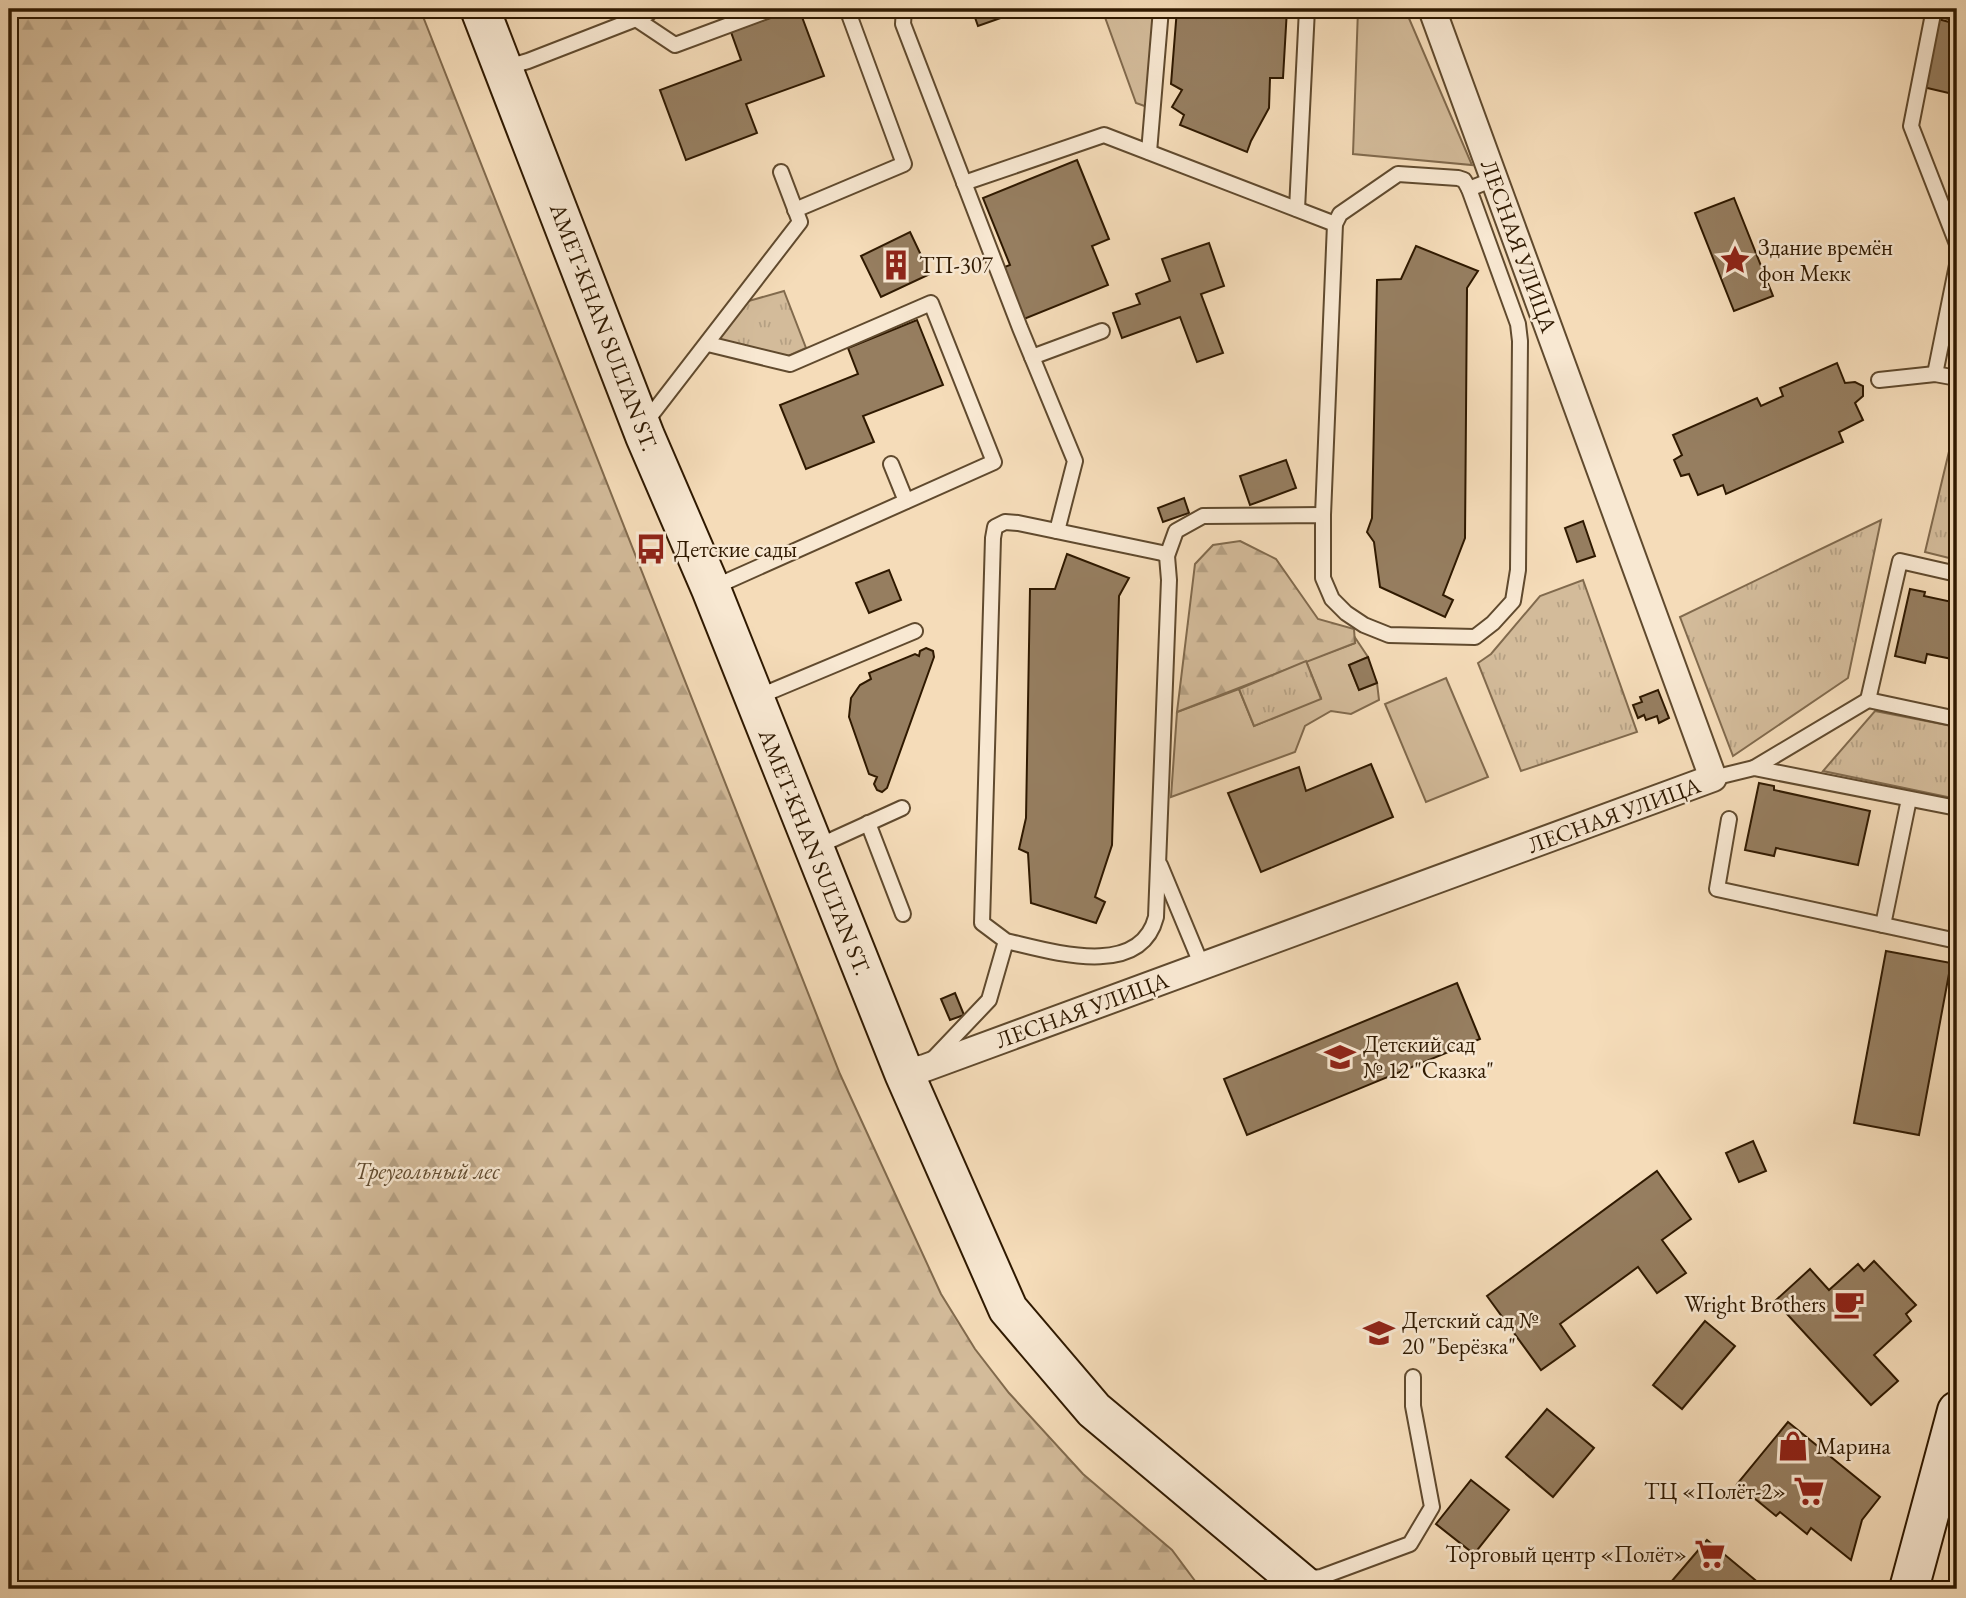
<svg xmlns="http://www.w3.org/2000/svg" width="1966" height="1598" font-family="'EB Garamond',serif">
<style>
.grass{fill:#d3bb9a;stroke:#816a4d;stroke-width:2}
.forest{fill:url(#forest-firs);stroke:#816a4d;stroke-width:2}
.park{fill:url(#park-tufts);stroke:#816a4d;stroke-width:2}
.building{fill:#967e60;stroke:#2f1900;stroke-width:2}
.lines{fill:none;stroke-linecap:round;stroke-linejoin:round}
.lane-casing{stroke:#604a2e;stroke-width:18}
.street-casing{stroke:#604a2e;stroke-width:30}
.secondary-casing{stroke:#2f1900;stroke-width:42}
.lane{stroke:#f8e8d2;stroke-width:14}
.street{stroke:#f8e8d2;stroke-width:26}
.secondary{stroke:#f8e8d2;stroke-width:38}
.labels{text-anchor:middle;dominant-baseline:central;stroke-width:5;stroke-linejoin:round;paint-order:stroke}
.street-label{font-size:23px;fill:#2f1900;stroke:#f8e8d2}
.poi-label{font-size:23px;fill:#2f1900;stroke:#f8e8d2;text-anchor:start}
.park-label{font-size:23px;font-style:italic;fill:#604a2e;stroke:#f8e8d2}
</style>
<defs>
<pattern id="forest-firs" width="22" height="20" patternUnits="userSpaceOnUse" patternTransform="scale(1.75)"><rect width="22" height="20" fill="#d3bb9a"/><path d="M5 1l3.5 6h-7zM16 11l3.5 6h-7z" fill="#b5a083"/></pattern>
<pattern id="park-tufts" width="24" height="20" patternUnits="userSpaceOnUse" patternTransform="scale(1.75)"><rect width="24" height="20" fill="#d3bb9a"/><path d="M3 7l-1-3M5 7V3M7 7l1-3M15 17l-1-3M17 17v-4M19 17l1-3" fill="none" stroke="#b5a083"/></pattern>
</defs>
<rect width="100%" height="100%" fill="#f5dcb9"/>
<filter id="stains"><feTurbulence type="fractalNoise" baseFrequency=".00286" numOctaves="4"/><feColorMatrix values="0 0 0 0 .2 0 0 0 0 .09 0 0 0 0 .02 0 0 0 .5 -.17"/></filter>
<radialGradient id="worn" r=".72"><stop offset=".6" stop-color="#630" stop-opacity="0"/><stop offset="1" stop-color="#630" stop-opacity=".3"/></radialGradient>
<g class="grass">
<polygon points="1102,9 1161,9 1153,109 1136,103"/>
<polygon points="1358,9 1405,9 1472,165 1353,154"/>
<polygon points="1354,636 1368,657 1349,665 1359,690 1377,683 1379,700 1351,714 1331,711 1305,726 1295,752 1171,797 1177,712 1239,689 1254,726 1321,698 1306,661 1355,643"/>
<polygon points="1446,678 1488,777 1426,802 1385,704"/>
</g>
<g class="forest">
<polygon points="9,9 420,9 840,1074 941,1294 975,1349 1009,1393 1083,1474 1172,1550 1201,1589 9,1589"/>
<polygon points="1240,541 1276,559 1318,619 1354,629 1355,643 1177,712 1195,564 1213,545"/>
</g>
<g class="park">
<polygon points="784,291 806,348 788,356 717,340 745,302"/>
<polygon points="1957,418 1957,560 1925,552"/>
<polygon points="1881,520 1848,678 1733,756 1680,617"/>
<polygon points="1583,580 1637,732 1521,771 1478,663 1491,654 1540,596"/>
<polygon points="1306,661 1321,699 1254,726 1239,689"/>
<polygon points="1875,711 1957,727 1957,799 1823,771"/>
</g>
<g class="building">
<polygon points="794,9 799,9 824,76 746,104 757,133 686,160 660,90 741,60 731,32"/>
<polygon points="972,9 1026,9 978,26"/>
<polygon points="1177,9 1287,9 1283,78 1270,78 1269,108 1251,141 1247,152 1180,125 1184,115 1172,107 1182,90 1171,84"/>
<polygon points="1938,19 1953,23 1952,27 1957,28 1957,85 1955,85 1953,94 1923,87"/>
<polygon points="1077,160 1109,239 1092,246 1108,285 1024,319 1002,268 1010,265 983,198"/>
<polygon points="1734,198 1773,296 1734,311 1695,213"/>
<polygon points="910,232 930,274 881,297 861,256"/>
<polygon points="1209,243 1224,286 1201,294 1223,353 1197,362 1180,317 1122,338 1113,313 1140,304 1136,294 1170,281 1162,259"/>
<polygon points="1416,246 1478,271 1467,288 1465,538 1443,595 1453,600 1445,617 1380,587 1374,542 1367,532 1372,518 1377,280 1401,279"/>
<polygon points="1957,310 1957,334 1952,333"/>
<polygon points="917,320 943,385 863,416 874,442 806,469 780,405 858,374 848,348"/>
<polygon points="1837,363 1845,383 1855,382 1863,386 1863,396 1855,403 1863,420 1839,432 1843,442 1726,494 1723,485 1698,495 1689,474 1681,476 1674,460 1682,455 1673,435 1757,398 1761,406 1783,396 1780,388"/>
<polygon points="1286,460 1296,488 1250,505 1240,476"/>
<polygon points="1184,498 1189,513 1163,522 1158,508"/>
<polygon points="1583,521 1595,556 1577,562 1565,528"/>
<polygon points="1067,554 1129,578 1119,596 1112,845 1095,897 1105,902 1096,923 1031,903 1028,853 1019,849 1026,818 1030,589 1055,589"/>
<polygon points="889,570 901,600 869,613 856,583"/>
<polygon points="1910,589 1925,592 1924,596 1957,603 1957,660 1927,654 1925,663 1895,656"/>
<polygon points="926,648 933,651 934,657 887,788 882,792 877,790 874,784 877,777 869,774 849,717 851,698 860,685 871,679 869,673 915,654 919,656 920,651"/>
<polygon points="1368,657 1377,683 1359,690 1349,665"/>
<polygon points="1658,690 1669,718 1659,723 1657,716 1646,720 1644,715 1638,718 1633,705 1642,702 1640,697"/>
<polygon points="1371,764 1393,817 1261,872 1228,793 1299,767 1306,791"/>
<polygon points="1759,783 1774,786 1774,790 1870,811 1858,865 1776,848 1774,856 1745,850"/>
<polygon points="1886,951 1951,963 1919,1135 1854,1123"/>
<polygon points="1457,983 1480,1039 1247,1135 1224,1079"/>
<polygon points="955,993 964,1015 950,1020 941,999"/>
<polygon points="1753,1141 1766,1171 1739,1182 1726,1153"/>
<polygon points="1657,1171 1691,1219 1662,1240 1686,1273 1657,1293 1638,1267 1560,1324 1575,1346 1541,1370 1487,1296"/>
<polygon points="1874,1261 1916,1305 1906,1314 1911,1321 1874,1355 1898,1381 1871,1405 1775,1301 1810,1269 1829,1290 1858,1264 1864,1271"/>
<polygon points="1705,1321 1735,1346 1682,1409 1653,1385"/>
<polygon points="1547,1409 1594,1448 1553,1497 1506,1457"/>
<polygon points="1788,1422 1880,1497 1862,1520 1851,1560 1811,1528 1807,1534 1780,1512 1776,1516 1737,1484"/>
<polygon points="1471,1480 1509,1510 1474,1554 1436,1524"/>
<polygon points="1707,1540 1766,1589 1665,1589"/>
</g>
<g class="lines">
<g class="lane-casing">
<g id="lane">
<polyline points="904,9 903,24 1020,328 1075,461 1057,531"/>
<polyline points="1934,9 1911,126 1957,244"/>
<polyline points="1939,9 1957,13"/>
<polyline points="636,19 675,45 772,9"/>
<polyline points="504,68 528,61 636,19 649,13 647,9"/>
<polyline points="1149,152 1161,9"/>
<polyline points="964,183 1104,135 1335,224"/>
<polyline points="1297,209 1307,9"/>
<polyline points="795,210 904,164 847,9"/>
<polyline points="708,344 790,364 931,303 994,462 712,588"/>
<polyline points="1032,357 1102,331"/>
<polyline points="1935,374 1957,265"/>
<polyline points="1879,380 1935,374 1957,378"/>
<polyline points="645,423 800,222 781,172"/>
<polyline points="891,464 906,501"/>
<polyline points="1323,515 1335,224 1340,214 1398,174 1458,178 1464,180 1469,189"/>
<polyline points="1167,556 1176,531 1203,516 1323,515 1323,578 1332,599 1346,613 1364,625 1389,635 1475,637 1493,623 1513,601 1518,570 1520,341 1518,324 1469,189 1494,179"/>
<polyline points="755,698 915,631"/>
<polyline points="1868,700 1900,561 1957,574"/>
<polyline points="1754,768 1868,700 1957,719"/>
<polyline points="1713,778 1754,768 1957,808"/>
<polyline points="1729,819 1717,889 1957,941"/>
<polyline points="868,823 903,914"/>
<polyline points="814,848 902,808"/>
<polyline points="1160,865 1202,966"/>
<polyline points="1883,925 1909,799"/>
<path d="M931,1061L989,1000L1006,941L982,923L993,538L995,527L1005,522L1018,523L1162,553L1167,556L1169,580L1156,917C1140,980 1050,951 1006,941"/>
<polyline points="1305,1579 1321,1577 1410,1544 1432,1507 1413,1406 1413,1377"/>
</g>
</g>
<g class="street-casing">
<polyline id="street" points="904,1073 925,1068 1713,778 1432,9"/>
</g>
<g class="secondary-casing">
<g id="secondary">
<polyline points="480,9 645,436 711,589 904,1073 1008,1309 1094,1410 1308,1589"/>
<polyline points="1909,1589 1957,1411"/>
</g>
</g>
<use href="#lane" class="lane"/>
<use href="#street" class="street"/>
<use href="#secondary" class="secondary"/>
</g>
<defs>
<g id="sight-bare" transform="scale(2.415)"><path d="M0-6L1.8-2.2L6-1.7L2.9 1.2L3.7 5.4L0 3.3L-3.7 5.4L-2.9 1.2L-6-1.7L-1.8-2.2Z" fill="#8f2418" stroke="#f8e8d2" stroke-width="2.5" paint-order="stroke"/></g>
<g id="building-bare" transform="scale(2.415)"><path d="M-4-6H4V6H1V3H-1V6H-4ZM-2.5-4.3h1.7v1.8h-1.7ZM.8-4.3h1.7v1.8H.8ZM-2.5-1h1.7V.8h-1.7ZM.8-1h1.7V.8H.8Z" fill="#8f2418" stroke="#f8e8d2" stroke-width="2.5" paint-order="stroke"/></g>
<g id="bus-bare" transform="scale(2.415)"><path d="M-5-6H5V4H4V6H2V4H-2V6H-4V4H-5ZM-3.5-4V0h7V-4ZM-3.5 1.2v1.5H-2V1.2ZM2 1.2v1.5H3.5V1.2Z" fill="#8f2418" stroke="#f8e8d2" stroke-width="2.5" paint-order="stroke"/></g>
<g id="school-bare" transform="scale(2.415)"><path d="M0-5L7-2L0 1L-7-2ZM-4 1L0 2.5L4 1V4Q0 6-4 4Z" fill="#8f2418" stroke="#f8e8d2" stroke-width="2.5" paint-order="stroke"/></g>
<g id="cafe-bare" transform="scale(2.415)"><path d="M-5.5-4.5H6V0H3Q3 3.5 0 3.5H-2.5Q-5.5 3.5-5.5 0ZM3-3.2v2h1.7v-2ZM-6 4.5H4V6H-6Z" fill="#8f2418" stroke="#f8e8d2" stroke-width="2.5" paint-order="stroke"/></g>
<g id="shop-bare" transform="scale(2.415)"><path d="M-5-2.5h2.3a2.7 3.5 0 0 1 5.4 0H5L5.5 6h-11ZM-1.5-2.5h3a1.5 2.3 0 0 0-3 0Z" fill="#8f2418" stroke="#f8e8d2" stroke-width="2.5" paint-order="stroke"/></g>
<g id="supermarket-bare" transform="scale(2.415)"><path d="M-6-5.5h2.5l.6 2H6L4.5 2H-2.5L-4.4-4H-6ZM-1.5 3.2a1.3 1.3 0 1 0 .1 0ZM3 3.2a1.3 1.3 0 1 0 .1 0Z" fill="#8f2418" stroke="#f8e8d2" stroke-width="2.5" paint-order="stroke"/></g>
</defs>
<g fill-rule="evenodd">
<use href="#sight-bare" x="1735" y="260"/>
<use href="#building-bare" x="896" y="265"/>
<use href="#bus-bare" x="651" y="549"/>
<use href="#school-bare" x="1340" y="1057"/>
<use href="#cafe-bare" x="1849" y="1304"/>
<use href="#school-bare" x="1379" y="1333"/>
<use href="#shop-bare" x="1793" y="1446"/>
<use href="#supermarket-bare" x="1809" y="1491"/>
<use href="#supermarket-bare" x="1710" y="1554"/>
</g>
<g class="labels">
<g class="street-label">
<text transform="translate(1519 246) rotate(70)">ЛЕСНАЯ УЛИЦА</text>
<text transform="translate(604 327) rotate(69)">AMET-KHAN SULTAN ST.</text>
<text transform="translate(1614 815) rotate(-20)">ЛЕСНАЯ УЛИЦА</text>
<text transform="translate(815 852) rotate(68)">AMET-KHAN SULTAN ST.</text>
<text transform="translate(1082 1010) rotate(-20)">ЛЕСНАЯ УЛИЦА</text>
</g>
<g class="poi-label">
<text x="1758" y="247">Здание времён<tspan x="1758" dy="26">фон Мекк</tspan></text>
<text x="919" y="265">ТП-307</text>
<text x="674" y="549">Детские сады</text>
<text x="1363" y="1044">Детский сад<tspan x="1363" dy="26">№ 12 "Сказка"</tspan></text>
<text x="1826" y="1304" text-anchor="end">Wright Brothers</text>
<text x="1402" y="1320">Детский сад №<tspan x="1402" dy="26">20 "Берёзка"</tspan></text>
<text x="1816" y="1446">Марина</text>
<text x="1786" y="1491" text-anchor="end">ТЦ «Полёт-2»</text>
<text x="1687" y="1554" text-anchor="end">Торговый центр «Полёт»</text>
</g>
<g class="park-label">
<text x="427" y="1171">Треугольный лес</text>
</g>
</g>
<rect width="1966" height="1598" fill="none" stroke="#f5dcb9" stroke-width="35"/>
<rect x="10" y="10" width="1945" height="1577" fill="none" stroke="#2f1900" stroke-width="3.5"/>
<rect x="18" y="18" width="1931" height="1563" fill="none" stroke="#2f1900" stroke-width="2"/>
<rect width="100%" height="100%" filter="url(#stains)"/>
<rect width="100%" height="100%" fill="url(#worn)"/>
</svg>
